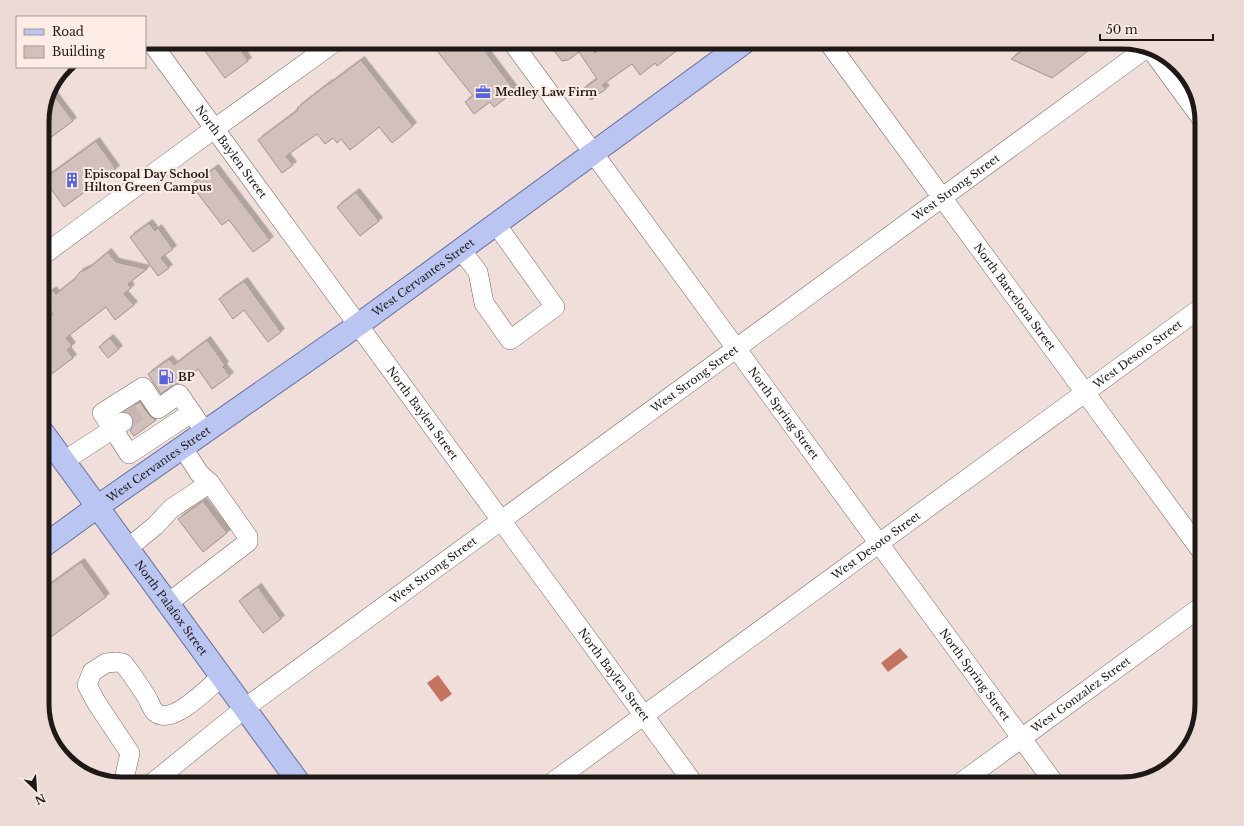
<svg xmlns="http://www.w3.org/2000/svg" width="1244" height="826" font-family="'Libre Baskerville',serif">
<style>
.water{fill:#c47360}
.building{fill:#d1c0bc;stroke:#a3928e;filter:url(#shadow)}
.lines{fill:none;stroke-linecap:round;stroke-linejoin:round}
.minor-tunnel{stroke:#c5b6b2;stroke-width:19;stroke-dasharray:19 10;stroke-linecap:butt}
.minor-casing{stroke:#796a66;stroke-width:20}
.major-casing{stroke:#676f9e;stroke-width:24}
.minor{stroke:#fff;stroke-width:19}
.major{stroke:#bbc5f1;stroke-width:22}
.labels{text-anchor:middle;dominant-baseline:central;stroke-width:4;stroke-linejoin:round;paint-order:stroke}
.poi-label{font-size:11px;font-weight:bold;fill:#1e1817;stroke:#fdebe6;text-anchor:start}
.street-label{font-size:11px;fill:#1e1817;stroke:#fdebe6}
.rim{fill:none;stroke:#1e1817;stroke-width:5}
</style>
<defs>
<filter id="shadow"><feDropShadow dx="3.5" dy="-3.5" stdDeviation="0" flood-color="#0004"/></filter>
</defs>
<rect width="100%" height="100%" fill="#efded9"/>
<g class="water">
<polygon points="900,648 908,657 888,672 881,663"/>
<polygon points="438,675 452,694 441,702 427,683"/>
</g>
<g class="building">
<polygon points="209,42 256,42 242,52 248,61 225,78 202,47"/>
<polygon points="449,42 478,42 515,91 494,107 490,102 474,114 465,102 473,96 437,51"/>
<polygon points="547,42 592,42 589,45 595,53 609,42 688,42 657,66 655,63 640,75 632,64 602,85 606,89 591,100 583,89 597,79 579,52 568,60 562,61"/>
<polygon points="1034,42 1100,42 1052,78 1011,59"/>
<polygon points="361,60 413,126 392,143 379,127 350,150 341,139 337,143 333,138 325,144 317,134 286,156 293,165 282,173 258,140 298,110 297,108 329,83 329,84"/>
<polygon points="49,89 73,121 42,144 42,117"/>
<polygon points="96,141 116,169 64,207 44,179"/>
<polygon points="215,168 270,240 253,252 229,220 222,225 191,185"/>
<polygon points="356,192 379,221 360,236 337,207"/>
<polygon points="149,223 155,231 158,228 173,249 161,258 169,268 158,276 130,237"/>
<polygon points="108,252 116,262 147,269 128,284 131,288 124,294 134,305 115,320 106,307 66,338 72,346 67,350 73,358 42,381 42,322 53,314 42,298 53,290 56,294 76,278 76,277 80,272 89,268"/>
<polygon points="244,281 281,332 268,342 244,310 233,319 219,299"/>
<polygon points="110,338 119,349 108,358 99,347"/>
<polygon points="207,340 225,365 223,367 230,376 212,389 198,369 179,383 173,385 161,394 148,374 169,359 174,365"/>
<polygon points="140,402 149,415 156,420 134,436 130,431 133,426 134,421 132,416 128,412 125,412"/>
<polygon points="203,501 227,533 203,552 178,519"/>
<polygon points="81,562 106,597 48,639 42,631 42,590"/>
<polygon points="258,587 281,619 263,633 239,601"/>
</g>
<g class="lines">
<polyline class="minor-tunnel" points="123,422 146,406"/>
<g class="minor-casing">
<g id="minor">
<path id="s1" d="M151,42L694,784"/>
<path id="s2" d="M512,42L1055,784"/>
<path id="s3" d="M828,42L1202,552"/>
<polyline points="1152,51 1201,118"/>
<polyline points="461,250 478,272 484,303 510,340 555,307 496,224"/>
<polyline points="42,256 192,145 335,42"/>
<polyline points="123,422 113,429 129,454 191,413"/>
<polyline points="64,461 113,429 102,413 143,387 158,409 179,394 205,432"/>
<polyline points="128,548 155,526 172,508 210,483"/>
<polyline points="168,603 248,542 248,537 210,483 199,473 183,448"/>
<path d="M123,784L130,753L96,702L87,685L92,672L106,663L117,662L123,663C131,673 139,685 146,696C149,700 151,708 155,712C172,727 209,687 222,676"/>
<path id="s4" d="M151,784L245,708L1145,49"/>
<path id="s5" d="M550,784L1202,307"/>
<path id="s6" d="M959,784L1202,606"/>
</g>
</g>
<g class="major-casing">
<g id="major">
<path id="s7" d="M42,431L300,784"/>
<path id="s8" d="M42,547L97,507L358,325L745,42"/>
</g>
</g>
<use href="#minor" class="minor"/>
<use href="#major" class="major"/>
</g>
<defs>
<g id="office-bare" transform="scale(1.2)"><path d="M-6-3h4V-5.5h4V-3h4V5H-6ZM-1-4.5V-3h2v-1.5ZM-6 0V1H6V0Z" fill="#5764da" stroke="#fdebe6" stroke-width="2.5" paint-order="stroke"/></g>
<g id="building-bare" transform="scale(1.2)"><path d="M-4-6H4V6H1V3H-1V6H-4ZM-2.5-4.3h1.7v1.8h-1.7ZM.8-4.3h1.7v1.8H.8ZM-2.5-1h1.7V.8h-1.7ZM.8-1h1.7V.8H.8Z" fill="#5764da" stroke="#fdebe6" stroke-width="2.5" paint-order="stroke"/></g>
<g id="fuel-bare" transform="scale(1.2)"><path d="M-5.5-6h7V0h2V4h1.3V-2.5L3-4.5l.8-.8L6-3V5H2.5V1h-1V6h-7ZM-4.2-4.7v3.2H.2V-4.7Z" fill="#5764da" stroke="#fdebe6" stroke-width="2.5" paint-order="stroke"/></g>
</defs>
<g fill-rule="evenodd">
<use href="#office-bare" x="483" y="92"/>
<use href="#building-bare" x="72" y="180"/>
<use href="#fuel-bare" x="166" y="377"/>
</g>
<g class="labels">
<g class="poi-label">
<text x="495" y="92">Medley Law Firm</text>
<text x="84" y="174">Episcopal Day School<tspan x="84" dy="13">Hilton Green Campus</tspan></text>
<text x="178" y="377">BP</text>
</g>
<g class="street-label">
<text stroke="none"><textPath href="#s1" startOffset="136">North Baylen Street</textPath></text>
<text stroke="none"><textPath href="#s4" startOffset="1002">West Strong Street</textPath></text>
<text stroke="none"><textPath href="#s8" startOffset="467">West Cervantes Street</textPath></text>
<text stroke="none"><textPath href="#s3" startOffset="316">North Barcelona Street</textPath></text>
<text stroke="none"><textPath href="#s5" startOffset="728">West Desoto Street</textPath></text>
<text stroke="none"><textPath href="#s4" startOffset="678">West Strong Street</textPath></text>
<text stroke="none"><textPath href="#s1" startOffset="460">North Baylen Street</textPath></text>
<text stroke="none"><textPath href="#s2" startOffset="460">North Spring Street</textPath></text>
<text stroke="none"><textPath href="#s8" startOffset="143">West Cervantes Street</textPath></text>
<text stroke="none"><textPath href="#s5" startOffset="404">West Desoto Street</textPath></text>
<text stroke="none"><textPath href="#s4" startOffset="354">West Strong Street</textPath></text>
<text stroke="none"><textPath href="#s7" startOffset="219">North Palafox Street</textPath></text>
<text stroke="none"><textPath href="#s1" startOffset="784">North Baylen Street</textPath></text>
<text stroke="none"><textPath href="#s2" startOffset="784">North Spring Street</textPath></text>
<text stroke="none"><textPath href="#s6" startOffset="151">West Gonzalez Street</textPath></text>
</g>
</g>
<path d="M0 0H1244V826H0ZM122 49H1122A73 73 0 0 1 1195 122V704A73 73 0 0 1 1122 777H122A73 73 0 0 1 49 704V122A73 73 0 0 1 122 49Z" fill="#ebdad5" fill-rule="evenodd"/>
<path class="rim" d="M122 49H1122A73 73 0 0 1 1195 122V704A73 73 0 0 1 1122 777H122A73 73 0 0 1 49 704V122A73 73 0 0 1 122 49Z"/>
<rect x="16" y="16" width="130" height="52" fill="#fdebe6" stroke="#a49793"/>
<rect x="24" y="29" width="20" height="6" fill="#bbc5f1" stroke="#a49793"/>
<text x="52" y="36" font-size="12" fill="#1e1817">Road</text>
<rect x="24" y="46" width="20" height="12" fill="#d1c0bc" stroke="#a49793"/>
<text x="52" y="56" font-size="12" fill="#1e1817">Building</text>
<g transform="translate(36 790) rotate(155)" stroke="#fdebe6" stroke-width="3" paint-order="stroke">
<path d="M0-3L7 15L0 10L-7 15Z" fill="#1e1817"/>
<text y="-6" font-size="11" font-weight="bold" text-anchor="middle" fill="#1e1817">N</text>
</g>
<path d="M1100 34v6h113v-6" fill="none" stroke="#1e1817" stroke-width="2"/>
<text x="1106" y="34" font-size="12" fill="#1e1817" stroke="#fdebe6" stroke-width="3" paint-order="stroke">50 m</text>
</svg>
